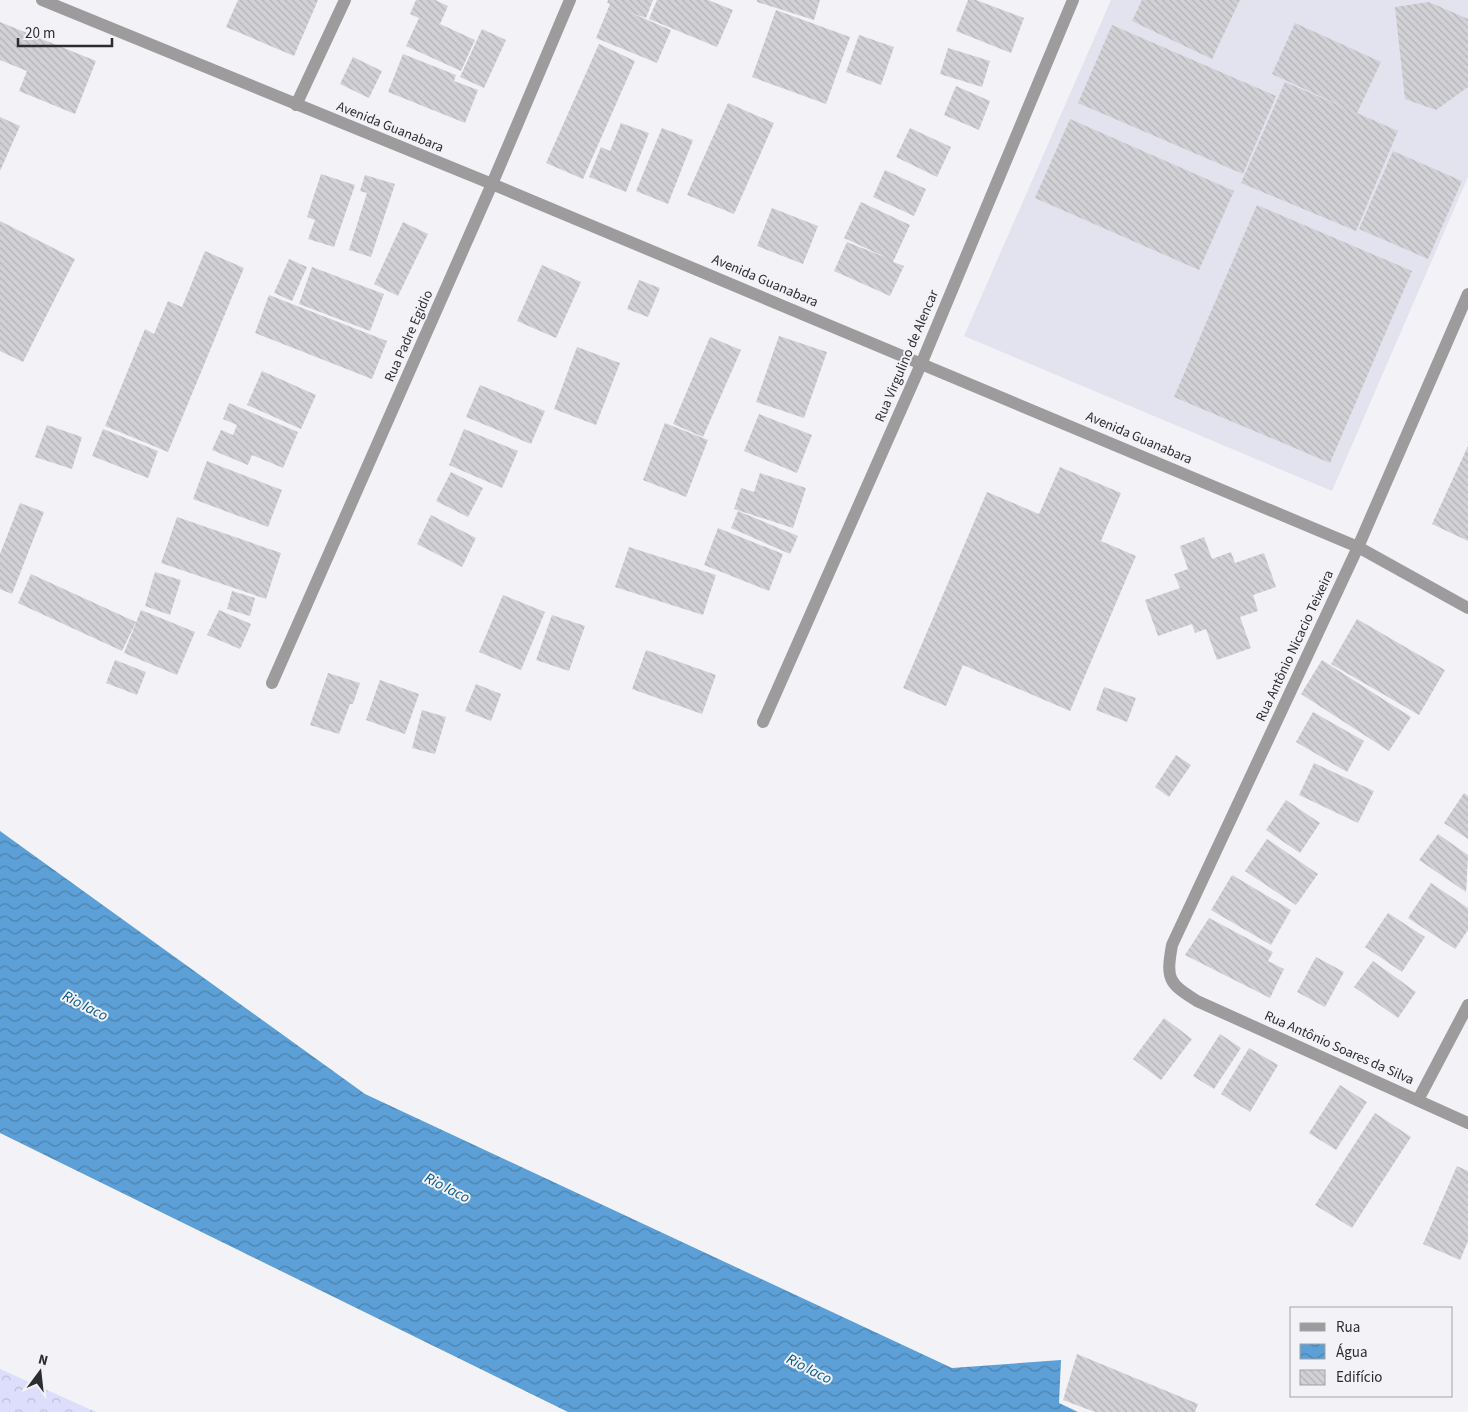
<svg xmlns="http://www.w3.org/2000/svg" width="1468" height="1412" font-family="'Source Sans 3',sans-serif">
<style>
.built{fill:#e2e3ee}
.forest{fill:url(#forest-crowns)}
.water{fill:url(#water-waves)}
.building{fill:url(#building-back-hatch)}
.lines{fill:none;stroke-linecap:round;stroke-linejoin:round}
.minor{stroke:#9d9b9c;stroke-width:12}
.labels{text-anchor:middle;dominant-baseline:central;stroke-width:4;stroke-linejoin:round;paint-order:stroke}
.street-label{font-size:14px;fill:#2c2d2e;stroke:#f2f2f7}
.water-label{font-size:15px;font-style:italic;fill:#03588b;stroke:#f2f2f7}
</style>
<defs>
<pattern id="forest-crowns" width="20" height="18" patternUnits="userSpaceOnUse" patternTransform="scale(1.25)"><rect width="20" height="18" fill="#dcdefb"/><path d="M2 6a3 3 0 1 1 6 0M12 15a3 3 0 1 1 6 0" fill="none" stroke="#bdbfd7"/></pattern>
<pattern id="water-waves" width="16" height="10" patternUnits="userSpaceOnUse" patternTransform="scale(1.25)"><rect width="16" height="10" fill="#5ca0d7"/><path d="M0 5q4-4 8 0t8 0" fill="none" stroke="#4c83af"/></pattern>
<pattern id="building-back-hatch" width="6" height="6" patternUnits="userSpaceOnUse" patternTransform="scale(1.25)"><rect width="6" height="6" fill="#d1d1d6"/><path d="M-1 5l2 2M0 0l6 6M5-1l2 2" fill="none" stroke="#b4b4b8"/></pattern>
</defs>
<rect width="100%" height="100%" fill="#f2f2f7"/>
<polygon class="built" points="1111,0 1468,0 1468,177 1332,491 964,336"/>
<polygon class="forest" points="0,1369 96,1412 0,1412"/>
<polygon class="water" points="0,831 365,1094 952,1368 1061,1360 1059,1403 1078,1412 568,1412 0,1133"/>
<g class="building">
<polygon points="238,0 318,0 294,56 226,27"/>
<polygon points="416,0 435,0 448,6 440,24 475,40 461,71 406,46 419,18 410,14"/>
<polygon points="608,0 653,0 646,18 631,13 671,30 657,63 596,38 610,4 607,3"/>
<polygon points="657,0 708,0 733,10 717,47 649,19"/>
<polygon points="757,0 820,0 814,20 757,2"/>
<polygon points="968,0 976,0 1024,18 1011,53 956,31"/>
<polygon points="1142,0 1240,0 1212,59 1132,21"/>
<polygon points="1429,2 1468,19 1468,87 1436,110 1405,99 1395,7"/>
<polygon points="776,10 850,37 826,104 752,77"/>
<polygon points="0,22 96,61 75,114 19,91 27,71 0,60"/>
<polygon points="1295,23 1381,62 1357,113 1398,131 1356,231 1241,183 1285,82 1350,110 1272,74"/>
<polygon points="1112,25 1276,96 1243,174 1078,103"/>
<polygon points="482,29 506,40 484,88 460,77"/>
<polygon points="859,35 894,47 881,85 846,72"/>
<polygon points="599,44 635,61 583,179 546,163"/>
<polygon points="948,48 990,61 982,87 940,74"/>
<polygon points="403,54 456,75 454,81 478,90 465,123 388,92"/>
<polygon points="353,57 382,71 369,98 340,84"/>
<polygon points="956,86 990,101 979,130 944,115"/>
<polygon points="728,103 774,123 734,214 687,195"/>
<polygon points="0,117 20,126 0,171"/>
<polygon points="1070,119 1234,191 1199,270 1035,198"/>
<polygon points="621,123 649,133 626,192 589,177 601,147 610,151"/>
<polygon points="662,128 693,140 668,204 636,191"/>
<polygon points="910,128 951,147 937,177 896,157"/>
<polygon points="1393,151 1462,181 1428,259 1359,229"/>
<polygon points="885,170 926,189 914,216 873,197"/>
<polygon points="321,174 355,185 334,247 308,239 315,220 307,217"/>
<polygon points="365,175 395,184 371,257 349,250 367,193 360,191"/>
<polygon points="861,202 910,225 893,262 904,266 890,296 834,271 847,242 887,258 844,238"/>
<polygon points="1257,205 1412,271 1330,463 1174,397"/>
<polygon points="772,208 818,226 803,264 757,246"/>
<polygon points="0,221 75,259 23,362 0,351"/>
<polygon points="403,222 428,234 398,296 374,284"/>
<polygon points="205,251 244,268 168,452 105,426 145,329 154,334 168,301 182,307"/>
<polygon points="289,259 307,267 292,301 274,293"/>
<polygon points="542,265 581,282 556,338 517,321"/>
<polygon points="312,267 384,294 370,331 299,304"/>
<polygon points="639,280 660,288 648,317 627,309"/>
<polygon points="269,295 387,341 372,379 255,333"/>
<polygon points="779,336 827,352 804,418 756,402"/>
<polygon points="710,337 741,350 703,437 673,424"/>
<polygon points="577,347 620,363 596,425 554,409"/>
<polygon points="262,371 316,395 301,429 247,405"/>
<polygon points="480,385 545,411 531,444 466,417"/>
<polygon points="229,403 298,432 283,468 252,455 248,465 212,450 221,430 233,435 237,425 223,419"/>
<polygon points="759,414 812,435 797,473 744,451"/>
<polygon points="665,423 708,440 686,497 643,480"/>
<polygon points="47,425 82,437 72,469 35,457"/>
<polygon points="103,429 158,451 148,478 92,456"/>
<polygon points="464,429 518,451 502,488 449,465"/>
<polygon points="1468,446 1468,541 1432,524"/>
<polygon points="207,461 282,490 268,527 193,499"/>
<polygon points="1060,467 1121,493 1101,541 1136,556 1070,711 963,665 946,706 903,688 987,492 1039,514"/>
<polygon points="451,472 483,488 468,517 436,501"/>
<polygon points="760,473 806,488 793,528 734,509 741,488 754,492"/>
<polygon points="20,503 44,512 12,594 0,589 0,554"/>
<polygon points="738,511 798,536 790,554 731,528"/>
<polygon points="431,515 476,538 462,567 417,544"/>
<polygon points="177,517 281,553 266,599 161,563"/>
<polygon points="718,528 783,554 769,591 704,565"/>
<polygon points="1204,537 1212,559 1231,552 1235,563 1264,553 1276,587 1253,595 1258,611 1240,617 1251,648 1217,660 1206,629 1195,633 1192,624 1158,636 1145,600 1180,588 1174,574 1188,569 1180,546"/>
<polygon points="629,547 716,575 703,615 615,587"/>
<polygon points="155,572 181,580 170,615 145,606"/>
<polygon points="31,574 136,622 122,651 18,603"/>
<polygon points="232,591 255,598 250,616 227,609"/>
<polygon points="503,595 545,612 521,670 479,652"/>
<polygon points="141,610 195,632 177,675 124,653"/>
<polygon points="219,610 251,624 240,649 207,635"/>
<polygon points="552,615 585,626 569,671 536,660"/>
<polygon points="1357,619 1445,670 1419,715 1331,664"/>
<polygon points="646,650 716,675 702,714 632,689"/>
<polygon points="115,660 146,672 137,695 106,683"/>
<polygon points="1322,660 1411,717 1389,751 1301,694"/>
<polygon points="328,673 360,683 353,704 350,704 339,734 310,725"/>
<polygon points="380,680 419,694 405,734 366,720"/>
<polygon points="476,684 501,694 491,721 465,711"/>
<polygon points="1104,687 1136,698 1127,722 1096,710"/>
<polygon points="422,710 446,717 435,754 412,748"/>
<polygon points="1313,712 1364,741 1347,772 1296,742"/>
<polygon points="1176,755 1191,765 1169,797 1155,787"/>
<polygon points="1314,763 1374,791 1358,823 1299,795"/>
<polygon points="1464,793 1468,796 1468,839 1444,823"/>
<polygon points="1286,800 1320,823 1300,853 1266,830"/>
<polygon points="1438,834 1468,855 1466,892 1419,860"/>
<polygon points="1267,839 1318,874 1296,905 1245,871"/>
<polygon points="1232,875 1291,910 1271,945 1211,910"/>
<polygon points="1431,883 1468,908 1468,930 1455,949 1408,918"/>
<polygon points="1388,913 1425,937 1402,972 1365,947"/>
<polygon points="1209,918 1273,952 1268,961 1284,969 1270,998 1185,955"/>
<polygon points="1316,957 1344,972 1325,1007 1297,992"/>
<polygon points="1373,961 1416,992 1398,1018 1354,987"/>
<polygon points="1164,1018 1192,1039 1161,1080 1133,1059"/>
<polygon points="1220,1034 1241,1048 1214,1089 1193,1076"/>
<polygon points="1249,1048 1278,1065 1250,1112 1221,1094"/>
<polygon points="1340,1085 1367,1102 1336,1150 1309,1133"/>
<polygon points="1375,1113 1411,1137 1352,1228 1315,1205"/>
<polygon points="1457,1166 1468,1171 1468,1241 1460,1260 1423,1244"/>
<polygon points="1077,1354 1198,1404 1195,1412 1095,1412 1063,1400"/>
</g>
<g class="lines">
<g class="minor">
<polyline points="42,0 492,184 1358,547 1468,608"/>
<polyline points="296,105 345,0"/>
<path d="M1468,294L1358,547L1172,945C1166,979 1168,983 1197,1001L1468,1123"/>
<polyline points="272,683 492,184 570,0"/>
<polyline points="763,722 922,362 1073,0"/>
<polyline points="1418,1100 1468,1005"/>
</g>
</g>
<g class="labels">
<g class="street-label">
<text transform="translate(390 127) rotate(22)">Avenida Guanabara</text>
<text transform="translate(765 281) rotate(23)">Avenida Guanabara</text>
<text transform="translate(409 336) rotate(-66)">Rua Padre Egidio</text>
<text transform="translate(907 356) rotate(-67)">Rua Virgulino de Alencar</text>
<text transform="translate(1139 438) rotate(23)">Avenida Guanabara</text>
<text transform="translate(1295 646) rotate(-65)">Rua Antônio Nicacio Teixeira</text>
<text transform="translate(1339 1048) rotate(24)">Rua Antônio Soares da Silva</text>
</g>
<g class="water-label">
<text transform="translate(85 1006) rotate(27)">Rio Iaco</text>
<text transform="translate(447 1188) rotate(27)">Rio Iaco</text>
<text transform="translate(809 1369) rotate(27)">Rio Iaco</text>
</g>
</g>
<rect x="1290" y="1307" width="162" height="90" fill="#f2f2f7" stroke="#a3a3a7"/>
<rect x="1300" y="1323" width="25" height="8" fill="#9d9b9c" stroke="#a3a3a7"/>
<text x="1336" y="1332" font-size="15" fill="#2c2d2e">Rua</text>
<rect x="1300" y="1344" width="25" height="15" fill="url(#water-waves)" stroke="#a3a3a7"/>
<text x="1336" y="1357" font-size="15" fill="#2c2d2e">Água</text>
<rect x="1300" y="1370" width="25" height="15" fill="url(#building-back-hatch)" stroke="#a3a3a7"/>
<text x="1336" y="1382" font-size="15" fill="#2c2d2e">Edifício</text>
<g transform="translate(40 1372) rotate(15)" stroke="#f2f2f7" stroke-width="4" paint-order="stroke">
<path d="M0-4L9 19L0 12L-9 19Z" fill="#2c2d2e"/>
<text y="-8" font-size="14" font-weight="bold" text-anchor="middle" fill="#2c2d2e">N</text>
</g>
<path d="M18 38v8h94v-8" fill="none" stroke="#2c2d2e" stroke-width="2.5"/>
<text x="25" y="38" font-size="15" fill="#2c2d2e" stroke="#f2f2f7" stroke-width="4" paint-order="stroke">20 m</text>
</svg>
